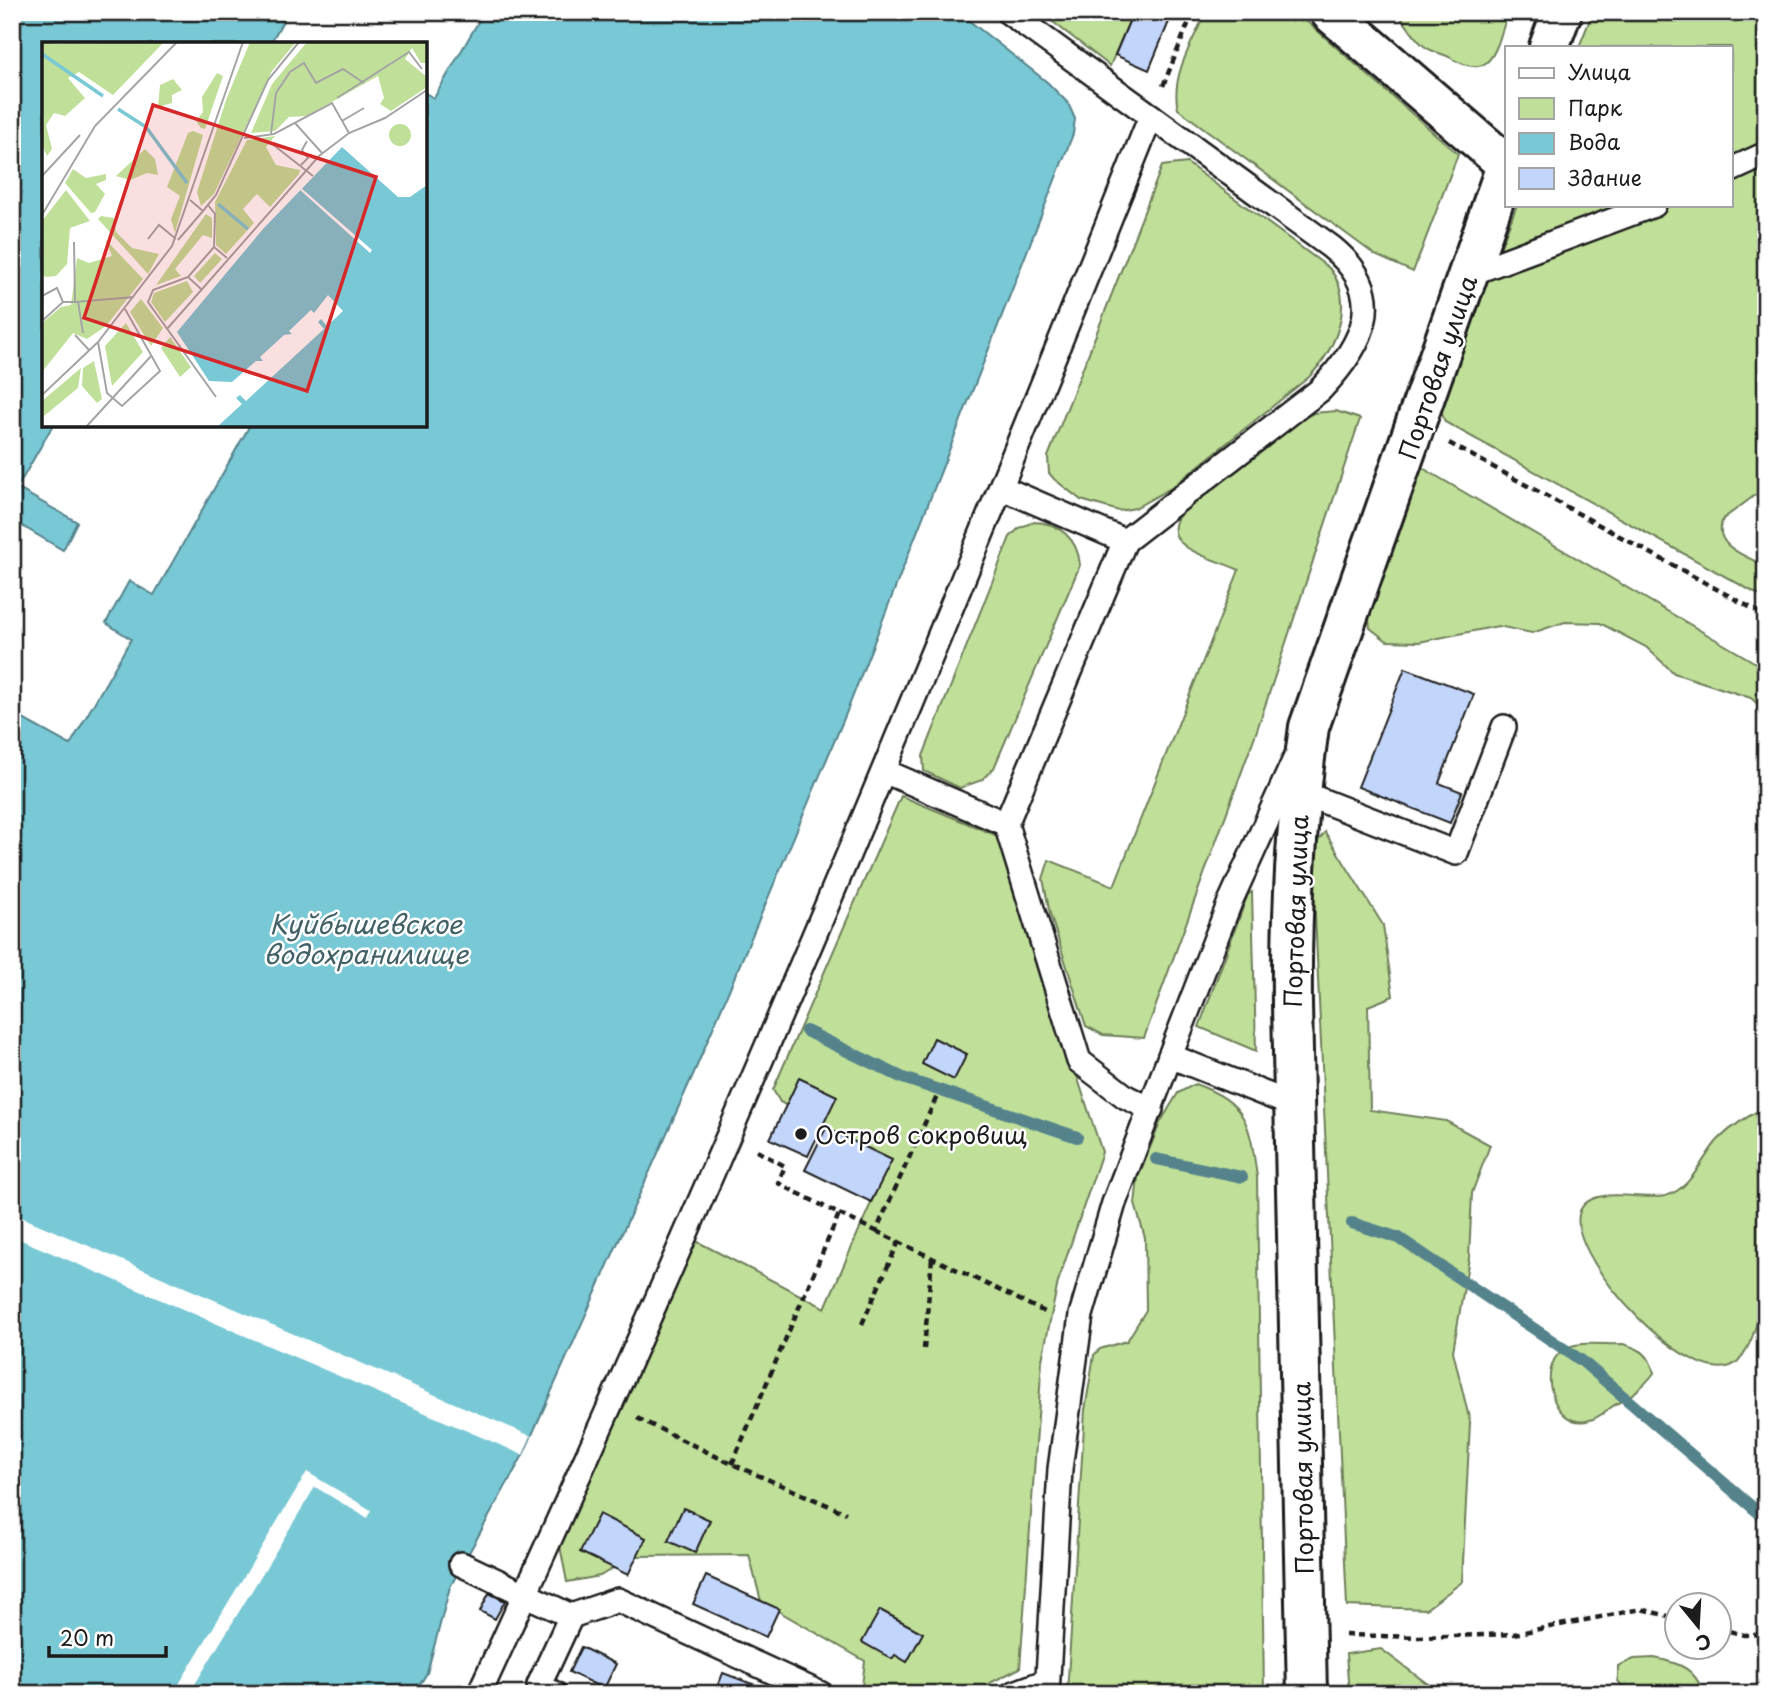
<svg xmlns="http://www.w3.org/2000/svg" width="1778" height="1706" font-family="'Playpen Sans',sans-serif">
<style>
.green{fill:#c0e099;stroke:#6e7e5a;stroke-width:2}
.water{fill:#79c8d5;stroke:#54838b;stroke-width:2}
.pier{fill:#fff}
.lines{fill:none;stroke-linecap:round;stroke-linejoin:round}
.stream{stroke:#54838b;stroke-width:12}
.building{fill:#c2d5fa;stroke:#1c1c1c;stroke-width:2}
.service-casing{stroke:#1c1c1c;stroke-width:28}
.tertiary-casing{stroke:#1c1c1c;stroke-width:44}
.path{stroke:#1c1c1c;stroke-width:4.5;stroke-dasharray:7 5;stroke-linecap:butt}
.service{stroke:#fff;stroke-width:23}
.tertiary{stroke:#fff;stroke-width:38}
.poi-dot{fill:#1c1c1c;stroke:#fff;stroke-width:2.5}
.labels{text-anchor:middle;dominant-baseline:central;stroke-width:5;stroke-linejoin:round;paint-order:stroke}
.street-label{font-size:24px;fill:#1c1c1c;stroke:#fff}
.poi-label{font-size:24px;fill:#1c1c1c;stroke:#fff;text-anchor:start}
.water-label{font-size:26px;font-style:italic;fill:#416166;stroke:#fff}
.inset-river{fill:none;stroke:#79c8d5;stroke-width:3.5}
.inset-road{fill:none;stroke:#a4a4a4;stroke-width:2}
.view{fill:#d62828;fill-opacity:0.15;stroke:#d62828;stroke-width:3.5}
.inset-edge{fill:none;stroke:#1c1c1c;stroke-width:3.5}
</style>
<rect width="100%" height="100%" fill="#fff"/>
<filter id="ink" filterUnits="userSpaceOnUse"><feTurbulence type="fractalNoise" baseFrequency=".0143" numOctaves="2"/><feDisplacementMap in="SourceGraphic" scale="14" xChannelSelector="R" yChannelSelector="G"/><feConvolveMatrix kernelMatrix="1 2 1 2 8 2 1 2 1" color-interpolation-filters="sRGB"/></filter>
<g filter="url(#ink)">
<g class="green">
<polygon points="1040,12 1133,12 1110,66"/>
<path d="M1206,12H1296L1458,154L1413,272L1375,255L1178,109C1170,76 1193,41 1206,12Z"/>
<path d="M1397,12H1508C1496,48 1493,84 1449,57C1441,53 1431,52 1424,46C1413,37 1406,23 1397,12Z"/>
<path d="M1593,12H1766V487L1723,519C1711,546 1747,557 1766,566V599L1445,422L1439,405L1517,205H1731V47H1579Z"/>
<path d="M1187,163L1329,268C1357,302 1335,350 1309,377L1171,488L1135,508L1119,511L1081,500L1054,479L1049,473L1048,457L1162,166Z"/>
<path d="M1336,411L1360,419L1257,730L1144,1038L1103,1035L1086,1026L1050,914L1043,879L1049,860L1114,886L1239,570C1218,559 1156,549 1180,514L1303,418L1314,413Z"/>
<polygon points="1421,467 1766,669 1766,731 1762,708 1751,698 1674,673 1646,647 1600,623 1565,622 1532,633 1498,626 1419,642 1387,641 1370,628 1367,603"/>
<path d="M1033,522C1059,522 1078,539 1080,565L994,768L982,780L960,788L924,771L923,756L1010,537L1019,528Z"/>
<polygon points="901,796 998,836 1102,1152 1058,1282 1042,1360 1020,1668 968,1694 861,1694 865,1661 761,1601 749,1555 633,1556 600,1576 567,1582 560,1546 696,1241 825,1308 889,1162 780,1102 773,1090"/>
<polygon points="1325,832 1383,925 1393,996 1368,1006 1370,1110 1446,1121 1490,1145 1472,1193 1469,1258 1453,1351 1470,1422 1462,1582 1426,1609 1347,1606 1312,849"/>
<polygon points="1252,892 1256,1051 1199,1027 1248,894"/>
<path d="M1195,1084C1248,1103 1250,1125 1257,1177L1264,1694H1067L1085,1410L1094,1355L1100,1349L1127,1341L1146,1310L1145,1238L1135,1204L1138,1178L1160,1123L1178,1093Z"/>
<path d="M1766,1107C1766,1165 1778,1321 1738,1361C1699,1400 1563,1256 1580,1211C1591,1184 1643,1201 1665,1196C1692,1189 1701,1159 1718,1140C1733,1125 1747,1116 1766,1107Z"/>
<path d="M1623,1344C1641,1349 1649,1353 1654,1373C1642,1389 1630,1396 1613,1406C1606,1411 1598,1418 1590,1420C1552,1433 1533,1360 1569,1347C1583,1341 1607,1345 1623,1344Z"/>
<polygon points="1381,1649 1433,1688 1432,1694 1349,1694 1346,1654"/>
<path d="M1654,1658C1673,1662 1689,1665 1699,1683L1695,1694H1629L1618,1681V1666L1634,1659Z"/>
</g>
<g class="water">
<polygon points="12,12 288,12 270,44 44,44 44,425 53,425 17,488 77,522 63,550 12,520"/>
<polygon points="484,12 958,12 1047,82 1068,103 1075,119 1073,134 845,716 696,1068 523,1455 450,1587 427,1673 414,1694 12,1694 12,713 70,745 131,639 106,623 129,581 154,595 250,425 425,425 425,93 434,98"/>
</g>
<g class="pier">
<polygon points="12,1213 531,1436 523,1455 12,1236"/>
<polygon points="307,1472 371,1510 367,1518 315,1487 189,1694 173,1694"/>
</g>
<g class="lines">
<g class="stream">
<polyline points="806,1031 903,1078 1077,1137"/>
<polyline points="1156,1159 1242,1177"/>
<polyline points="1352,1223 1399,1238 1582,1361 1766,1519"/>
</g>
</g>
<g class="building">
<polygon points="1133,12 1173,12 1149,70 1115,55"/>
<polygon points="1405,668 1474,694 1439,783 1462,792 1450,823 1358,787"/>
<polygon points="934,1038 967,1054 954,1080 922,1064"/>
<polygon points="799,1078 837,1096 808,1156 770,1139"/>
<polygon points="826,1128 892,1160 871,1202 805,1170"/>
<polygon points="683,1508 710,1520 695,1553 668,1541"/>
<polygon points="599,1514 646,1538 628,1575 580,1552"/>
<polygon points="706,1576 779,1609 766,1637 693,1604"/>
<polygon points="489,1593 505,1601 495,1619 480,1611"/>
<polygon points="880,1610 923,1633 907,1662 895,1655 892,1659 862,1642"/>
<polygon points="581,1647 616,1664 604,1689 569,1672"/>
<polygon points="723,1673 779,1694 715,1694"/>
</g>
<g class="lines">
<g class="service-casing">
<g id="service">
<path d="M1008,12L1331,247C1390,294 1364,344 1320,390L1125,541"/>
<polyline points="1731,170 1766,154"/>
<polyline points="1469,274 1654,205"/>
<polyline points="884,771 1006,824 1125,541 1002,488"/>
<polyline points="1300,792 1456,853 1504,727"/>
<polyline points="1006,824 1079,1061 1126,1097 1151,1109"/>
<polyline points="1170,1056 1230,902 1295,759"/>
<polyline points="461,1564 571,1616 618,1600 821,1694"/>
<path d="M479,1694C719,1175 938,647 1151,116"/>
<polyline points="555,1694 539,1685 571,1616"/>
<polyline points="1012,1694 1047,1681"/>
<polyline points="1047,1694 1060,1469 1081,1315 1114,1203 1170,1056 1293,1105"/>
</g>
</g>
<g class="tertiary-casing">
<g id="tertiary">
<polyline points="1330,12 1506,164"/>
<polyline points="1549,47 1562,12"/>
<path d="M1307,1694L1292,1005C1291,911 1296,820 1309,727L1507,163"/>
</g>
</g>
<g class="path">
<polyline points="1163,86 1193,12"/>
<polyline points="1449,443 1766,616"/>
<polyline points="839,1214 876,1231 938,1094"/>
<polyline points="876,1231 1049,1314"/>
<polyline points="862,1324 899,1241"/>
<polyline points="924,1349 932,1258"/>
<polyline points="637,1418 732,1464 846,1513"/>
<polyline points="732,1464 839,1214 778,1183 785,1166 755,1150"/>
<polyline points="1718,1628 1744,1635 1766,1634"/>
<polyline points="1345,1635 1419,1637 1514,1634 1641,1609 1676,1618"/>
</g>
<use href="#service" class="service"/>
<use href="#tertiary" class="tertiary"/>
</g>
</g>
<circle class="poi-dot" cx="801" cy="1134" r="7"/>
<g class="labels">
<g class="street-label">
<text transform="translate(1437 367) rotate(-71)">Портовая улица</text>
<text transform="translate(1295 911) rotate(-88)">Портовая улица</text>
<text transform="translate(1302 1478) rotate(-91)">Портовая улица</text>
</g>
<g class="poi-label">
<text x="815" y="1134">Остров сокровищ</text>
</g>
<g class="water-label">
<text x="366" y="923">Куйбышевское<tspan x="366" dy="30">водохранилище</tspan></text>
</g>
</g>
<g transform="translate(42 42)">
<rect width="385" height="385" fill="#fff"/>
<path d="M0,0L14,2L122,0L71,53L37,30L26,36L43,56L23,74L12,71L4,83L10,107L5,114L0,103ZM208,0H254L230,29L172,152L159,164L155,150L184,58ZM265,0H385V21H379L370,6L363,17L385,35V45L349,69L338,62L342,56L336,34L265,74L247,75L233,89L209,91L230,42ZM175,31L181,34L163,87L159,86L154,79L161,70L160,55ZM131,37L140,48L130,53V61L116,65L118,43ZM347 93a11 11 0 1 1 22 0a11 11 0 1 1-22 0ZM151,89L161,93L133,191L129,177L138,154L125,145L146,91ZM233,94L224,105L234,123L258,128L257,132L228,165L215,152L201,167L212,181L184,212L174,203L173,160L205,98ZM103,107L113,117L116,133L105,131L88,138L74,134ZM31,127L44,136L64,132V138L54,142L63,152L53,170L49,171L23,141ZM24,148L48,179L28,186L25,222L14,234L4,235L0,233V179ZM164,172L170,176V196L161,193L133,227L139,234L114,243ZM59,174L72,176L74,190L90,206L117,212L106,232L56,177ZM63,197L101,237L64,284L45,297L31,291L0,330V281L19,265L29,263L35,216L47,221L70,214ZM173,211L180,217L158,241L152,234ZM145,239L151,250L123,280L109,260L112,251ZM99,257L121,286L109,304L88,270ZM84,281L101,310L70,344L63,304ZM128,295L149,325L138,335L119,306ZM52,319L60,357L55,361L40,344L41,326ZM39,326L36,346L2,374L0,359Z" fill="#c0e099"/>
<path d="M300,105L356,155H368L385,143V385H175L200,362L194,356L198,353L204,359L282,287L276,280L279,277L285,284L301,269L286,253L272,271L269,268L247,289L250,292L242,293L218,315L221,319H214L190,340L167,339L135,290L221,187Z" fill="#79c8d5"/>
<path d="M258,145L330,208L328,211L257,147Z" fill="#fff"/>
<path class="inset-river" d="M0,12L61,54M76,67L104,85L145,141M176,162L206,187"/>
<path class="inset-road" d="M295,56L367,10L380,27M300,79L322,66M253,81L280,111M229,92L234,51L248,30L262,21L274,41L301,27L322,41M202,96L232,92L290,61L307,91M229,101L271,134M259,123L266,116L260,108L265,99M0,134L38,93M148,158L161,169L174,153L226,38L257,0M166,163L173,172L172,205M0,173L53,84L135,0M106,197L117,183L134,197M136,198L161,169M146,235L111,248L106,260L174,355M159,247L146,235L172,205L185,216M0,254L15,246L21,260M36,259L41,291M33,260L92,255M0,279L21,260H33L32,200M125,287L277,114L307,91L343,76L385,48M33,293L48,309M56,300L65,351L80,364L118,329L83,267M0,353L56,300L130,204L201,0M44,385L110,313"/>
<path class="view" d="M111,63L334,135L265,349L42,276Z"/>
<rect width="385" height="385" class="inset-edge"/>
</g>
<rect width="1778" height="1706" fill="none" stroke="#fff" stroke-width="42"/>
<rect x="21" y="21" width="1736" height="1664" fill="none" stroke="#1c1c1c" stroke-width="2.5" filter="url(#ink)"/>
<rect x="1505" y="46" width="228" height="161" fill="#ffffff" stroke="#a4a4a4" stroke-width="2"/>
<rect x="1519" y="68" width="35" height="10" fill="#ffffff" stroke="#a4a4a4" stroke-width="2"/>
<text x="1568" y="80" font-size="21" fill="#1c1c1c">Улица</text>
<rect x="1519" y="98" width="35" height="21" fill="#c0e099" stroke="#a4a4a4" stroke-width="2"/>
<text x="1568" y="116" font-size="21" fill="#1c1c1c">Парк</text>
<rect x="1519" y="133" width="35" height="21" fill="#79c8d5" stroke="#a4a4a4" stroke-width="2"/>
<text x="1568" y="150" font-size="21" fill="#1c1c1c">Вода</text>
<rect x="1519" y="168" width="35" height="21" fill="#c2d5fa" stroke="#a4a4a4" stroke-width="2"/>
<text x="1568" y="186" font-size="21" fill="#1c1c1c">Здание</text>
<g transform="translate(1698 1626) rotate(162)"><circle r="33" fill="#ffffff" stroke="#a4a4a4" stroke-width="2"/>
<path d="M0-5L12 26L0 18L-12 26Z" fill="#1c1c1c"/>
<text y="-10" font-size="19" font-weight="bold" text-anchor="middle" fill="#1c1c1c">С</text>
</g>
<path d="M49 1646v10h117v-10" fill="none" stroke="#1c1c1c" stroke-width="3.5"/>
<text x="60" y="1646" font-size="21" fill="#1c1c1c" stroke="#ffffff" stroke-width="5" paint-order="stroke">20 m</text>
</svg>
